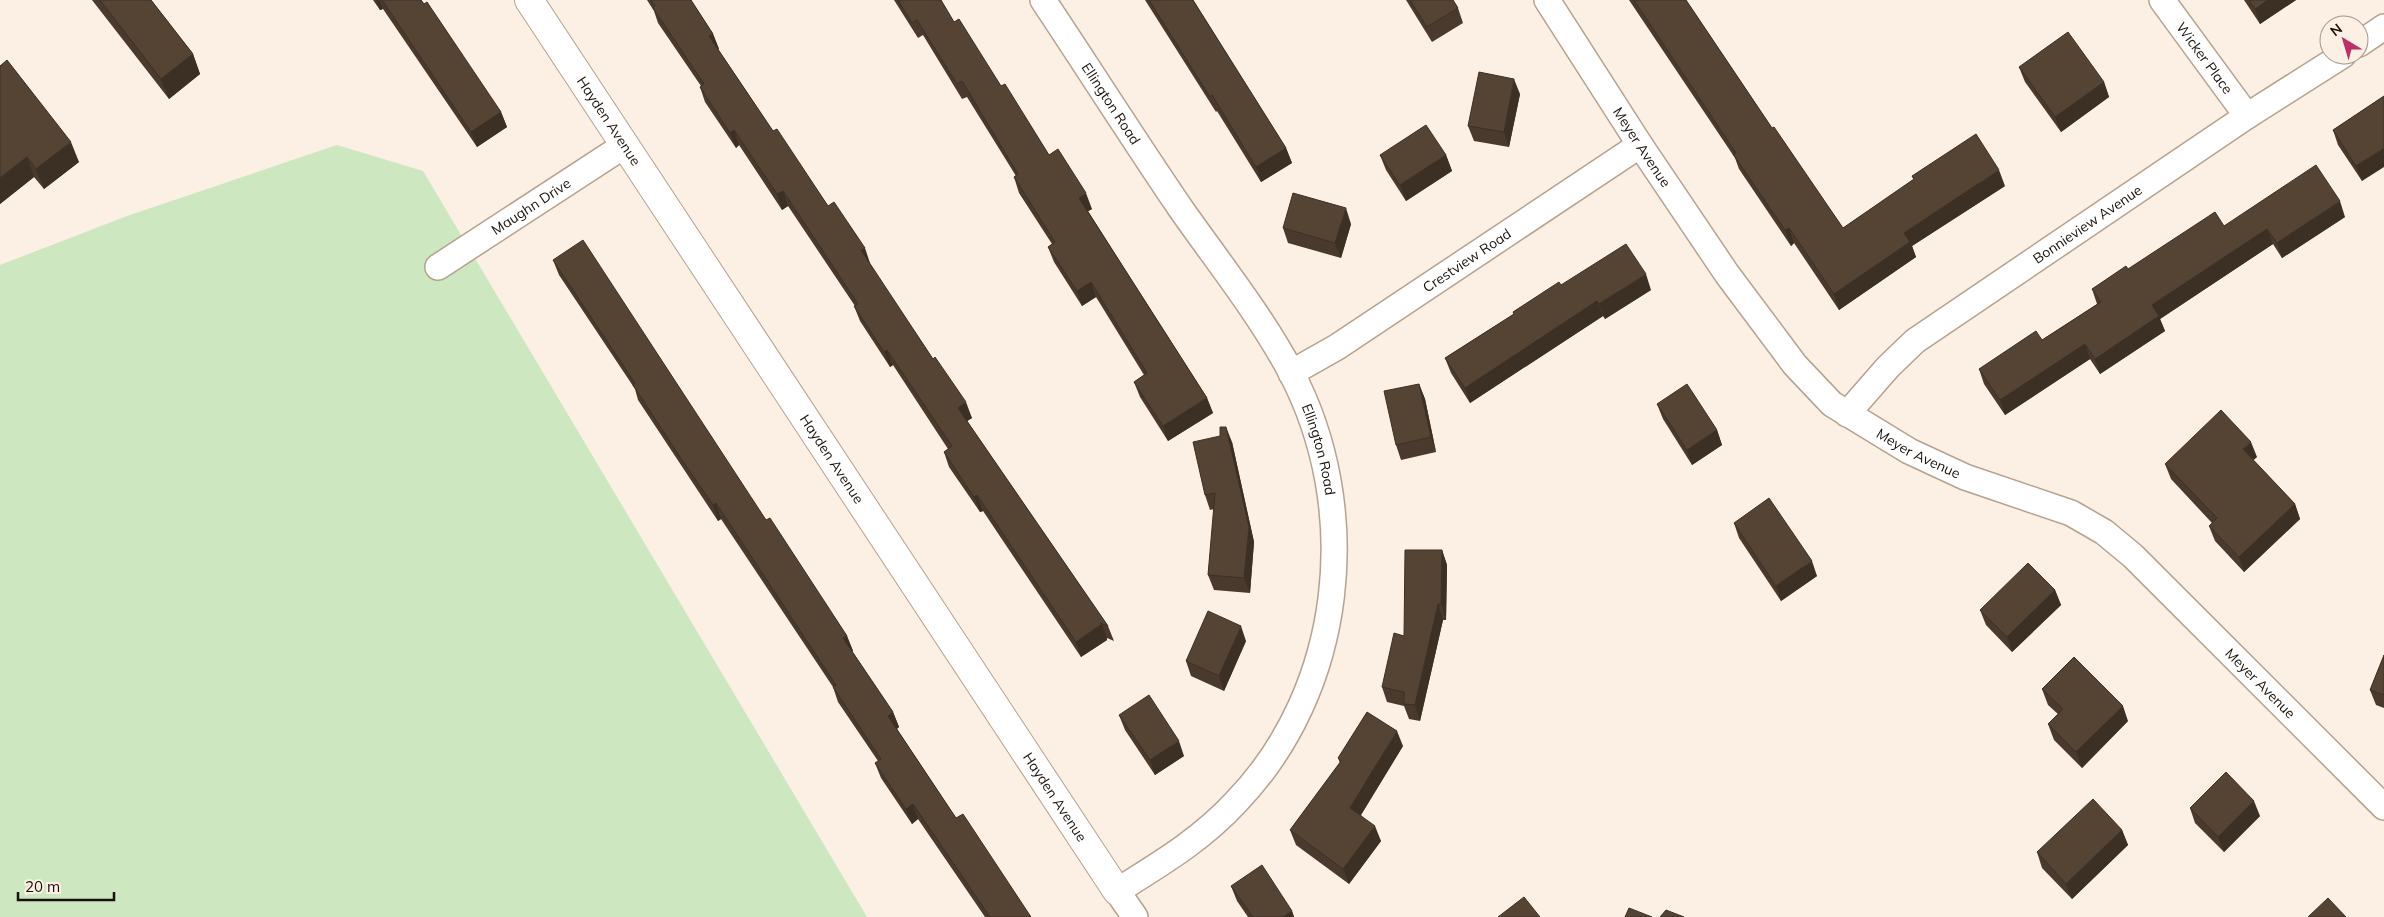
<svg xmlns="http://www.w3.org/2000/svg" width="2384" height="917" font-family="Mulish,sans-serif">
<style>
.green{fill:#cde7c0}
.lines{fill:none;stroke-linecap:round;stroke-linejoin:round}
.minor-casing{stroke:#b5a28f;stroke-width:28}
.tertiary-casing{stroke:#b5a28f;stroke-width:30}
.minor{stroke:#fff;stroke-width:25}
.tertiary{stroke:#fff;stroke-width:28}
.wall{fill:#493a2d}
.shaded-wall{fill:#3c3024}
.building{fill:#554434;stroke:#3c3024}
.labels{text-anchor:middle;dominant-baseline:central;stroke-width:5;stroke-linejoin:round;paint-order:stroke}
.street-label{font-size:14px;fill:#18110b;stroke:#fcefe3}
</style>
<rect width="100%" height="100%" fill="#fcefe3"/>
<polygon class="green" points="337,145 423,171 867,917 0,917 0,265 127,216"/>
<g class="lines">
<g class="minor-casing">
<g id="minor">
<path id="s1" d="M1043,0C1089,69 1134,140 1181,209C1218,262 1260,314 1291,372C1363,509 1345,689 1236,802C1201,840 1160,864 1117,891L1135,917"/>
<path id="s2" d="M1547,0L1640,145L1727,274L1795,365L1832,404L1909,451L1965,477L2071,513L2104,532L2133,556L2384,807"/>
<path id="s3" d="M2162,0L2247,116"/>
<polyline points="2359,44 2384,27"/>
<path id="s4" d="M438,267L625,145"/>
<path id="s5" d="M1291,373L1337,347L1640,145"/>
<path id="s6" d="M1847,414L1888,367L1915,341L2247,116L2343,55"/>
</g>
</g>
<g class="tertiary-casing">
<g id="tertiary">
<path id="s7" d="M529,0L1117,891"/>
</g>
</g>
<use href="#minor" class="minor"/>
<use href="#tertiary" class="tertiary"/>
</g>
<g class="wall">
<polygon points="92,0 151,0 193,54 200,74 169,99"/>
<polygon points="373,0 421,0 501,112 507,127 477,147 383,9 380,10"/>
<polygon points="647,0 691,0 713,34 719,49 718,49 773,131 870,263 869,264 972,418 967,421 1108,626 1114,641 1107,638 1107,640 1081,657 983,511 980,512 949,467 944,452 948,449 893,365 890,367 860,321 854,306 855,306 788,206 782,210 739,145 736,148 705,102 700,87 701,86 658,23 654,11"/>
<polygon points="894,0 941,0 954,22 1001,86 1049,155 1092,209 1088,211 1207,398 1213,413 1168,441 1140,397 1134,382 1144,375 1096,297 1082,306 1054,262 1048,247 1052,244 1019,193 1014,177 1016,176 967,97 962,99 923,35 918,38"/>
<polygon points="1145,0 1193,0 1286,148 1292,163 1261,182 1217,111 1216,112"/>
<polygon points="1406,0 1453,0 1458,8 1463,23 1432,42"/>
<polygon points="1629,0 1686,0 1772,128 1843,228 1914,180 1912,176 2005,186 1912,246 1916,257 1839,310 1794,243 1791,246 1739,169 1735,158"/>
<polygon points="2244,0 2296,0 2260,24"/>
<polygon points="0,66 79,162 44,189 34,177 0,204"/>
<polygon points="2019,67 2104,82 2109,97 2061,132 2025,82"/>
<polygon points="1520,94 1509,147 1474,141 1468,126"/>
<polygon points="2384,96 2362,181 2338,145 2333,130"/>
<polygon points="1380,155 1446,155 1452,171 1406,201 1386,170"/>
<polygon points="2345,217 2282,258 2273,244 2160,319 2165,331 2100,374 2090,359 2005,415 1984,384 1979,369 2042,340 2097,304 2092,289 2128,269 2224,226"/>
<polygon points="1351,224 1341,258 1288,243 1283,228"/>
<polygon points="553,260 766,520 847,636 853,651 852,651 893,712 899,727 897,729 956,818 1031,917 985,917 918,819 912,824 881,778 875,763 878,761 838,702 833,687 721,519 718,521 638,400 635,389 559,275"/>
<polygon points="1561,285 1651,290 1605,319 1603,316 1470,403 1451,373 1445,358 1514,314 1513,312"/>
<polygon points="1419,384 1425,399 1436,452 1401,460 1396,445"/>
<polygon points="1657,404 1717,430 1722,445 1692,465 1663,419"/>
<polygon points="1232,442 1254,542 1250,593 1214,590 1208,575 1214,509 1210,510 1205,495"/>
<polygon points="2257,457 2253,460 2295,504 2300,519 2244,572 2215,541 2209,526 2212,523 2171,479 2165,464"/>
<polygon points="1734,523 1817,576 1781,601 1739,538"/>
<polygon points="1442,550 1447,565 1446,620 1443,620 1420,721 1409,719 1404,706 1387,702 1382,687"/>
<polygon points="2055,590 2061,605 2012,652 1986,625 1980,610"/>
<polygon points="1246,641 1224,691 1191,676 1186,661"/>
<polygon points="2384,655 2384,708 2376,705 2370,690"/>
<polygon points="2042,689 2128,721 2082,768 2054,740 2048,724 2058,714 2048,705"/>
<polygon points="1119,715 1184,756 1155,775 1125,730"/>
<polygon points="1403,746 1361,815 1381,841 1349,884 1296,845 1290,830 1340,763 1338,758"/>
<polygon points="2190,808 2260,816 2224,852 2195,823"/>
<polygon points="2122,830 2128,845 2072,899 2042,868 2037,852"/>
<polygon points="1231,886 1292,911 1294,917 1248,917 1237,901"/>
</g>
<g class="shaded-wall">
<polygon points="376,0 379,0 383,9 380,10"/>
<polygon points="2268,0 2296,0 2260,24 2255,9"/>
<polygon points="713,34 719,49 715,51 709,36"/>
<polygon points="193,54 200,74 169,99 161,79"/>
<polygon points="1514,79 1520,94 1509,147 1504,132"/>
<polygon points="2104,82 2109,97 2061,132 2055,117"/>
<polygon points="501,112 507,127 477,147 471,132"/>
<polygon points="734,130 739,145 736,148 730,133"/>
<polygon points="71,142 79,162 44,189 36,169"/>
<polygon points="1286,148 1292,163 1261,182 1256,167"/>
<polygon points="2384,148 2384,167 2362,181 2356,166"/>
<polygon points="1446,155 1452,171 1406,201 1400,185"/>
<polygon points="27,157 34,177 0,204 0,178"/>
<polygon points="1999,170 2005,186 1912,246 1916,257 1839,310 1834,294 1904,233"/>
<polygon points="783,191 788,206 782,210 777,194"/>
<polygon points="1086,193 1092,209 1085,213 1079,198"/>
<polygon points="2340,201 2345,217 2282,258 2277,243"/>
<polygon points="1346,208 1351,224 1341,258 1335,243"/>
<polygon points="1789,228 1794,243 1791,246 1785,230"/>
<polygon points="2267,229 2273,244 2160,319 2165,331 2100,374 2095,359 2152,305"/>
<polygon points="865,248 870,263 866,266 861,250"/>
<polygon points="1646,274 1651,290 1605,319 1599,304"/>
<polygon points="1091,282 1096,297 1082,306 1077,291"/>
<polygon points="1597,301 1603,316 1470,403 1465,388"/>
<polygon points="2085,344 2090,359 2005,415 2000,400"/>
<polygon points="887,350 893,365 890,367 884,352"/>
<polygon points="1419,384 1425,399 1436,452 1431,437"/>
<polygon points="1207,398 1213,413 1168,441 1163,426"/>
<polygon points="966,402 972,418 964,423 958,408"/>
<polygon points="1226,427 1232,442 1254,542 1250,593 1244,578"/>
<polygon points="1717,430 1722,445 1692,465 1687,450"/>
<polygon points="2251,442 2257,457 2249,464 2243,449"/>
<polygon points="977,495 983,511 980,512 974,497"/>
<polygon points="716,503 721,519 718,521 713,505"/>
<polygon points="2295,504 2300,519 2244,572 2239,557"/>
<polygon points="1442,550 1447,565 1446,620 1441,604"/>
<polygon points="1812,561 1817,576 1781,601 1776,586"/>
<polygon points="2055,590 2061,605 2012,652 2007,637"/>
<polygon points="1438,604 1443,620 1420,721 1415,705"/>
<polygon points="1102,624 1107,640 1081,657 1076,642"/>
<polygon points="1241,626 1246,641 1224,691 1219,676"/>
<polygon points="847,636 853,651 849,654 843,638"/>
<polygon points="2123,706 2128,721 2082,768 2076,752"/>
<polygon points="893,712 899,727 893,731 888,716"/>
<polygon points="1397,731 1403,746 1356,823 1350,808"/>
<polygon points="1179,741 1184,756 1155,775 1150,760"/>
<polygon points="2254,801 2260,816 2224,852 2218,837"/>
<polygon points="913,804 918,819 912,824 906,809"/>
<polygon points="1375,826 1381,841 1349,884 1343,869"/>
<polygon points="2122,830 2128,845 2072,899 2066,884"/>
<polygon points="1292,911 1294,917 1283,917"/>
</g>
<g class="building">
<polygon points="100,0 151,0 193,54 161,79"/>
<polygon points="382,0 421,0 424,4 427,2 501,112 471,132"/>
<polygon points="651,0 691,0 713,34 709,36 773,131 777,129 828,206 834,202 865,248 861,250 933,359 935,357 966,402 958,408 1108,626 1100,623 1102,624 1076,642 977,495 974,497 944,452 952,446 887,350 884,352 854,306 858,304 783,191 777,194 734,130 730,133 700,87 704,84 653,8 655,6"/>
<polygon points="898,0 941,0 954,22 959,19 1001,86 1005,84 1049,155 1058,149 1086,193 1079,198 1207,398 1163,426 1134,382 1147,373 1091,282 1077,291 1048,247 1055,242 1014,177 1018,174 962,81 957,84 917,20 912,23"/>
<polygon points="1149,0 1193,0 1286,148 1256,167 1212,95 1210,97"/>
<polygon points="1410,0 1453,0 1458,8 1427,27"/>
<polygon points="1634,0 1686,0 1772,128 1774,127 1843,228 1914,179 1912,176 1976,134 1999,170 1904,233 1910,242 1834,294 1789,228 1785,230 1733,154 1736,153"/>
<polygon points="2249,0 2268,0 2255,9"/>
<polygon points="2068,32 2104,82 2055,117 2019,67"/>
<polygon points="7,60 71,142 36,169 27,157 0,178 0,66"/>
<polygon points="1479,72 1514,79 1504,132 1468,126"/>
<polygon points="2384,96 2384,148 2356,166 2333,130"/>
<polygon points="1426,125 1446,155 1400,185 1380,155"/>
<polygon points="2316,165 2340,201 2277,243 2267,229 2152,305 2159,316 2095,359 2085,344 2000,400 1979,369 2036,331 2042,340 2101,302 2092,289 2126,266 2128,269 2215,212 2224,226"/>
<polygon points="1293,193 1346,208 1335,243 1283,228"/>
<polygon points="583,240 766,520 770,518 847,636 843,638 893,712 888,716 956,818 963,814 1031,917 990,917 913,804 906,809 875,763 881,759 833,687 836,685 716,503 713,505 682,460 633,385 635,383 553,260"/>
<polygon points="1626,244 1646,274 1599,304 1597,301 1465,388 1445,358 1514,314 1513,312 1559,282 1561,285"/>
<polygon points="1419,384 1431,437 1396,445 1384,391"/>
<polygon points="1687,384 1717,430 1687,450 1657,404"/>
<polygon points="2221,410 2251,442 2243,449 2295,504 2239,557 2209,526 2217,518 2165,464"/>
<polygon points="1220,427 1226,427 1249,527 1244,578 1208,575 1215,493 1205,495 1193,442 1220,436"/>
<polygon points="1769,498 1812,561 1776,586 1734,523"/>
<polygon points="1405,550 1442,550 1441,604 1438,604 1415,705 1404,704 1404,692 1382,687 1394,633 1404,636"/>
<polygon points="2028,563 2055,590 2007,637 1980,610"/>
<polygon points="1208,611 1241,626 1219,676 1186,661"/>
<polygon points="2384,655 2384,695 2370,690"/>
<polygon points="2074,657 2123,706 2076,752 2048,724 2063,709 2042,689"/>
<polygon points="1149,695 1179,741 1150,760 1119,715"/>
<polygon points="1367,712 1397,731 1350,808 1375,826 1343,869 1290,830 1341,761 1338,758"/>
<polygon points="2226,772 2254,801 2218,837 2190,808"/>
<polygon points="2093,799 2122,830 2066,884 2037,852"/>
<polygon points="1262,865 1292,911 1283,917 1253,917 1231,886"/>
<polygon points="1524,897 1540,917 1498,917"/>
<polygon points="2328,898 2346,917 2308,917"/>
<polygon points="1629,908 1652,917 1625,917"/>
<polygon points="1666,910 1684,917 1660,917"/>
</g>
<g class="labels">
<g class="street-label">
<text stroke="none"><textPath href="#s3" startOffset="72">Wicker Place</textPath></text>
<text stroke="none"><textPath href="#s1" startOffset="124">Ellington Road</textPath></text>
<text stroke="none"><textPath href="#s7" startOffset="145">Hayden Avenue</textPath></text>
<text stroke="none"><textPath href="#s2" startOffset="175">Meyer Avenue</textPath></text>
<text stroke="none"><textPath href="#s4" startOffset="111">Maughn Drive</textPath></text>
<text stroke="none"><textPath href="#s6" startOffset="308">Bonnieview Avenue</textPath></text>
<text stroke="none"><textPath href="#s5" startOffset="209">Crestview Road</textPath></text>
<text stroke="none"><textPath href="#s1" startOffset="530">Ellington Road</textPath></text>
<text stroke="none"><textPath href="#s2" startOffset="595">Meyer Avenue</textPath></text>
<text stroke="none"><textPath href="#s7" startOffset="550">Hayden Avenue</textPath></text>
<text stroke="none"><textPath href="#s2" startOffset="1015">Meyer Avenue</textPath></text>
<text stroke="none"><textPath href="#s7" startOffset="955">Hayden Avenue</textPath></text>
</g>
</g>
<g transform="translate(2344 40) rotate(322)"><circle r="24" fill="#fcefe3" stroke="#a1968d"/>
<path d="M0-4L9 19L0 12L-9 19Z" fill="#bb3069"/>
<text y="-8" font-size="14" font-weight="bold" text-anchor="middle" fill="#18110b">N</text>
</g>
<path d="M18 892v8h96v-8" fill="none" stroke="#18110b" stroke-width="2.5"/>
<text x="25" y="892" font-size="15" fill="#18110b" stroke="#fcefe3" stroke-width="4" paint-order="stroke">20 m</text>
</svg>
